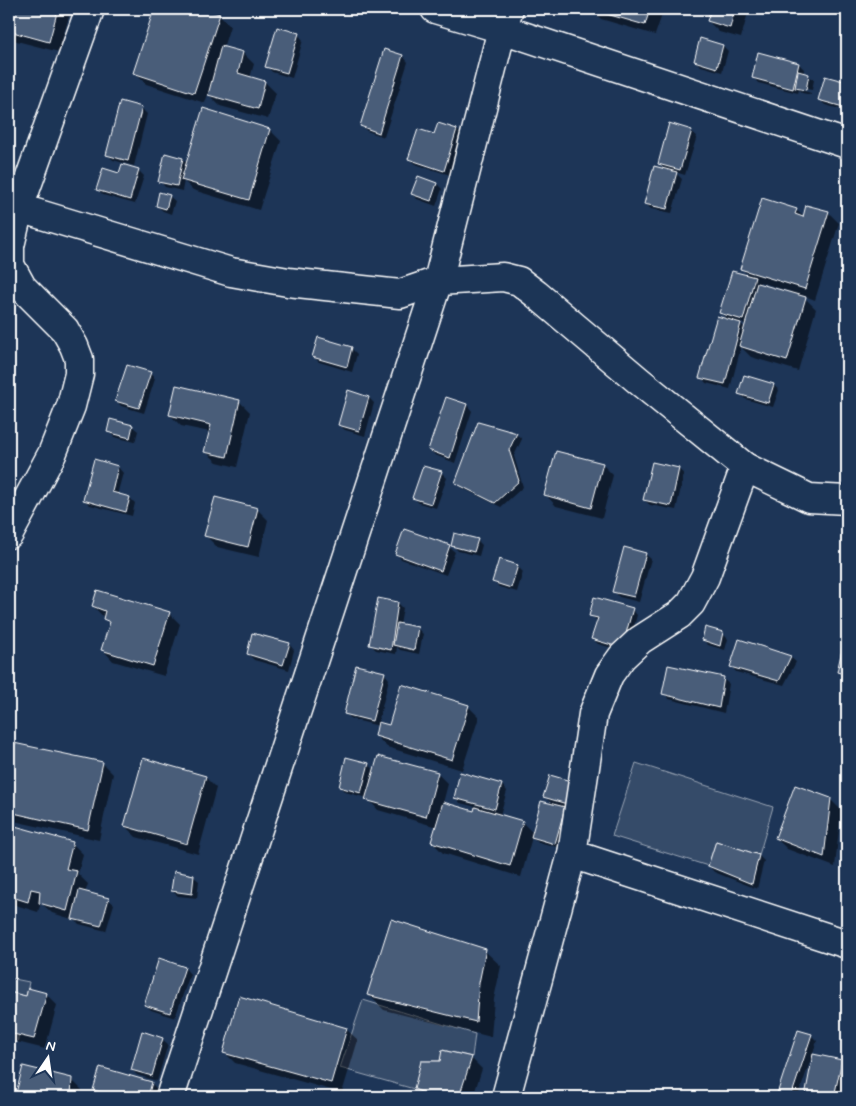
<svg xmlns="http://www.w3.org/2000/svg" width="856" height="1106" font-family="Mynerve,sans-serif">
<style>
.green{fill:#364b69;stroke:#9aa5b4}
.shadow{fill:#0007;fill-rule:evenodd}
.building{fill:#4a5d79;stroke:#fff}
.lines{fill:none;stroke-linecap:round;stroke-linejoin:round}
.minor-casing{stroke:#fff;stroke-width:31}
.minor{stroke:#1d3557;stroke-width:28}
</style>
<rect width="100%" height="100%" fill="#1d3557"/>
<filter id="ink" filterUnits="userSpaceOnUse"><feTurbulence type="fractalNoise" baseFrequency=".02" numOctaves="2"/><feDisplacementMap in="SourceGraphic" scale="10" xChannelSelector="R" yChannelSelector="G"/><feConvolveMatrix kernelMatrix="1 2 1 2 8 2 1 2 1" color-interpolation-filters="sRGB"/></filter>
<g filter="url(#ink)">
<g class="green">
<polygon points="636,763 773,807 759,855 716,841 708,866 612,836"/>
<polygon points="9,978 29,982 17,1043 9,1041"/>
<polygon points="363,1000 475,1034 472,1057 443,1050 440,1061 422,1061 414,1089 340,1068"/>
</g>
<g class="shadow">
<polygon points="9,9 71,9 59,52 9,39"/>
<polygon points="149,9 200,9 219,15 230,26 223,48 243,53 254,64 250,78 265,82 276,93 268,119 220,106 208,94 205,103 146,84 135,73 154,14"/>
<polygon points="591,9 664,9 655,35 601,19"/>
<polygon points="704,9 749,9 741,38 719,32 708,21 710,14"/>
<polygon points="298,34 303,40 292,78 272,72 267,66"/>
<polygon points="723,46 728,51 722,72 701,66 695,61"/>
<polygon points="403,56 408,62 384,137 367,131 361,126"/>
<polygon points="799,64 804,69 803,74 808,75 814,80 812,90 801,88 801,90 811,93 811,95 802,93 799,90 798,93 758,83 753,77"/>
<polygon points="826,77 847,83 847,111 825,105 820,100"/>
<polygon points="141,108 147,114 134,166 113,160 108,155"/>
<polygon points="270,130 281,141 259,210 193,190 184,181 182,191 165,187 160,181 183,159 187,163"/>
<polygon points="457,130 462,135 450,175 415,164 409,159 435,136"/>
<polygon points="691,131 697,136 685,175 675,172 682,179 672,213 651,209 646,204 666,171 659,163"/>
<polygon points="138,170 144,176 135,204 103,195 98,190 120,174"/>
<polygon points="418,177 437,184 442,189 436,206 417,199 412,194"/>
<polygon points="169,196 175,201 171,214 163,211 157,206"/>
<path d="M796,210L804,217L828,212L839,223L815,300L802,295L816,309L798,371L751,357L741,347L730,389L706,383L701,377L728,320L721,313L750,277L742,269ZM760,282L791,292V294L759,285ZM739,322L746,324L745,328Z"/>
<polygon points="351,348 357,354 352,372 319,362 314,357"/>
<polygon points="150,373 155,379 144,413 121,406 116,400"/>
<polygon points="773,385 779,390 773,407 745,399 740,394"/>
<polygon points="369,398 374,403 365,436 345,430 339,425"/>
<polygon points="446,399 467,405 472,411 455,463 435,455 429,450"/>
<polygon points="239,401 250,412 237,467 217,462 206,452 210,432 181,426 170,415"/>
<polygon points="132,426 138,431 135,442 114,437 109,431"/>
<polygon points="516,434 522,439 514,456 523,487 501,507 462,488 457,482"/>
<polygon points="602,464 613,475 602,518 556,506 546,495"/>
<polygon points="118,467 123,473 117,495 130,498 135,503 132,516 90,505 84,500"/>
<polygon points="678,469 684,474 676,510 650,505 644,500"/>
<polygon points="441,472 447,478 436,508 419,503 414,498"/>
<polygon points="257,509 268,520 259,557 217,547 206,536"/>
<polygon points="477,540 482,545 479,556 458,551 453,545"/>
<polygon points="449,547 455,552 446,575 401,559 396,553"/>
<polygon points="645,554 651,559 639,602 619,597 614,591"/>
<polygon points="517,566 523,572 517,592 499,587 493,581"/>
<polygon points="398,603 403,608 400,625 417,628 423,634 419,654 400,650 397,647 396,654 376,650 371,645"/>
<polygon points="93,606 169,613 180,624 164,676 113,661 103,650 111,625"/>
<polygon points="632,609 637,615 627,652 598,644 593,639 598,621 590,615"/>
<polygon points="706,629 723,634 728,639 725,650 708,645 703,640"/>
<polygon points="847,633 847,680 839,672"/>
<polygon points="289,644 294,650 289,670 254,660 248,654"/>
<polygon points="790,657 796,662 784,685 736,672 731,666"/>
<polygon points="384,673 389,679 378,723 389,727 468,706 479,717 462,770 387,747 376,736 379,726 351,719 346,713"/>
<polygon points="723,679 729,684 724,713 669,699 664,693"/>
<polygon points="9,743 102,763 113,774 99,840 9,820"/>
<polygon points="368,764 375,770 437,773 448,784 443,803 475,813 476,807 460,803 455,797 502,785 507,791 500,815 522,822 534,834 553,805 545,797 573,783 573,809 562,806 570,814 561,848 538,842 532,837 521,877 443,853 432,842 437,827 378,810 367,798 345,792 340,787"/>
<polygon points="205,777 216,788 198,854 136,837 125,826"/>
<polygon points="830,799 841,810 835,867 787,849 776,838"/>
<polygon points="16,828 72,843 83,854 78,874 88,884 85,893 108,899 114,904 106,931 79,924 75,920 52,913 41,903 38,912 9,903 9,854"/>
<polygon points="759,856 764,861 757,889 714,872 709,866"/>
<polygon points="193,876 199,881 197,898 178,896 172,891"/>
<polygon points="485,951 501,966 494,999 491,1037 384,1010 369,995"/>
<polygon points="160,960 185,968 190,974 175,1018 151,1010 145,1004"/>
<polygon points="9,993 27,998 46,994 57,1005 45,1049 9,1040"/>
<polygon points="240,998 347,1030 358,1040 342,1093 235,1063 224,1052"/>
<polygon points="811,1035 817,1041 798,1097 782,1097 778,1094"/>
<polygon points="162,1039 168,1044 157,1081 137,1075 132,1070"/>
<polygon points="471,1058 482,1069 473,1097 424,1097 415,1088"/>
<polygon points="841,1061 847,1066 840,1097 808,1097 806,1095"/>
<polygon points="24,1068 71,1079 82,1090 82,1097 16,1097"/>
<polygon points="151,1083 157,1089 154,1097 107,1097 100,1095 95,1090"/>
</g>
<g class="building">
<polygon points="9,9 58,9 49,42 9,31"/>
<polygon points="148,9 204,9 220,14 194,93 133,73 154,9"/>
<polygon points="589,9 650,9 645,25"/>
<polygon points="711,9 735,9 730,28 707,21"/>
<polygon points="277,27 299,33 287,73 265,67"/>
<polygon points="700,38 723,45 717,68 694,61"/>
<polygon points="221,46 243,52 238,73 265,81 258,109 208,95"/>
<polygon points="384,49 403,55 379,133 360,126"/>
<polygon points="758,52 799,63 793,89 752,78"/>
<polygon points="798,71 809,74 806,90 795,88"/>
<polygon points="825,76 847,82 847,108 818,100"/>
<polygon points="120,101 142,107 128,161 106,155"/>
<polygon points="203,108 270,129 249,200 181,180"/>
<polygon points="438,123 457,129 444,171 408,159 418,129 434,134"/>
<polygon points="669,123 692,130 680,170 658,164"/>
<polygon points="165,153 183,158 177,186 158,182"/>
<polygon points="122,164 139,169 130,200 96,190 103,168 119,173"/>
<polygon points="654,166 677,172 667,209 644,204"/>
<polygon points="418,176 437,183 431,201 411,194"/>
<polygon points="159,192 170,195 166,209 156,206"/>
<polygon points="762,198 797,209 795,214 803,217 806,205 829,211 805,289 740,269"/>
<polygon points="732,271 755,277 743,320 719,313"/>
<polygon points="757,283 806,297 787,361 739,346"/>
<polygon points="717,316 741,323 725,384 699,378"/>
<polygon points="318,337 352,347 347,367 312,357"/>
<polygon points="127,365 151,372 139,408 115,401"/>
<polygon points="744,375 774,384 768,403 738,394"/>
<polygon points="176,385 240,400 227,457 204,452 211,425 169,415"/>
<polygon points="348,390 369,397 359,431 338,425"/>
<polygon points="446,397 467,404 450,458 428,450"/>
<polygon points="110,419 133,425 130,438 107,432"/>
<polygon points="478,422 517,433 509,450 519,481 495,503 455,483"/>
<polygon points="556,451 603,463 591,508 544,495"/>
<polygon points="94,459 118,466 112,492 130,497 126,512 83,500"/>
<polygon points="652,462 679,468 671,506 643,500"/>
<polygon points="423,466 442,471 431,504 412,498"/>
<polygon points="215,497 258,508 248,547 204,536"/>
<polygon points="404,529 450,545 441,571 395,554"/>
<polygon points="454,533 478,539 474,552 451,546"/>
<polygon points="624,547 646,553 634,597 612,592"/>
<polygon points="499,559 518,565 511,588 492,582"/>
<polygon points="97,590 170,612 153,666 101,650 110,622 103,619 105,611 92,606"/>
<polygon points="594,597 633,608 622,648 591,639 598,618 589,616"/>
<polygon points="378,598 398,602 391,650 369,645"/>
<polygon points="397,623 418,627 414,650 393,645"/>
<polygon points="705,627 723,632 720,646 702,640"/>
<polygon points="847,627 847,675 837,672"/>
<polygon points="252,633 290,643 283,665 247,654"/>
<polygon points="739,639 791,656 779,681 730,667"/>
<polygon points="356,665 385,672 372,721 344,714"/>
<polygon points="668,665 724,677 719,708 662,694"/>
<polygon points="401,684 469,705 452,760 375,736 378,722 389,725"/>
<polygon points="9,742 103,762 88,830 9,812"/>
<polygon points="378,756 438,772 426,817 365,800"/>
<polygon points="346,757 369,763 361,793 339,787"/>
<polygon points="143,758 206,776 187,844 124,826"/>
<polygon points="460,772 502,784 495,809 454,798"/>
<polygon points="550,775 574,782 567,804 543,797"/>
<polygon points="795,785 831,798 824,857 775,838"/>
<polygon points="541,801 565,807 555,844 531,837"/>
<polygon points="443,802 474,811 475,807 523,821 510,866 431,842"/>
<polygon points="847,824 847,847 842,846"/>
<polygon points="15,826 73,842 66,869 77,871 67,911 39,903 40,891 31,889 28,902 9,896 9,849"/>
<polygon points="716,841 759,855 752,884 708,866"/>
<polygon points="174,871 194,875 192,894 171,891"/>
<polygon points="79,890 109,898 101,926 72,919"/>
<polygon points="391,919 486,949 479,983 476,1022 367,995"/>
<polygon points="159,958 185,967 170,1013 144,1005"/>
<polygon points="28,988 47,993 34,1039 9,1033 9,992 26,996"/>
<polygon points="239,996 347,1028 331,1083 223,1053"/>
<polygon points="798,1030 812,1034 791,1097 786,1097 777,1094"/>
<polygon points="142,1031 163,1038 152,1076 131,1070"/>
<polygon points="442,1050 472,1057 459,1097 433,1097 414,1089 421,1061 440,1061"/>
<polygon points="813,1054 842,1060 834,1097 805,1096"/>
<polygon points="23,1066 72,1078 71,1097 15,1097"/>
<polygon points="100,1067 152,1082 148,1097 118,1097 93,1090"/>
</g>
<g class="lines">
<g class="minor-casing">
<g id="minor">
<polyline points="435,9 502,29 847,144"/>
<polyline points="9,205 231,272 288,282 400,294 438,281 503,277 519,281 536,294 639,381 745,467 809,498 847,500"/>
<polyline points="9,534 52,454 71,406 79,374 79,359 74,346 65,330 22,287 10,265 10,246 19,208 90,9"/>
<polyline points="572,854 847,944"/>
<polyline points="170,1097 438,281 502,29 509,9"/>
<polyline points="506,1097 572,854 593,714 609,675 622,657 640,640 679,615 691,603 705,577 745,467"/>
</g>
</g>
<use href="#minor" class="minor"/>
</g>
</g>
<rect width="856" height="1106" fill="none" stroke="#1d3557" stroke-width="30"/>
<rect x="15" y="15" width="826" height="1076" fill="none" stroke="#fff" stroke-width="2" filter="url(#ink)"/>
<g transform="translate(48 1058) rotate(13)" stroke="#1d3557" stroke-width="4" paint-order="stroke">
<path d="M0-4L9 19L0 12L-9 19Z" fill="#ffffff"/>
<text y="-8" font-size="14" font-weight="bold" text-anchor="middle" fill="#ffffff">N</text>
</g>
</svg>
